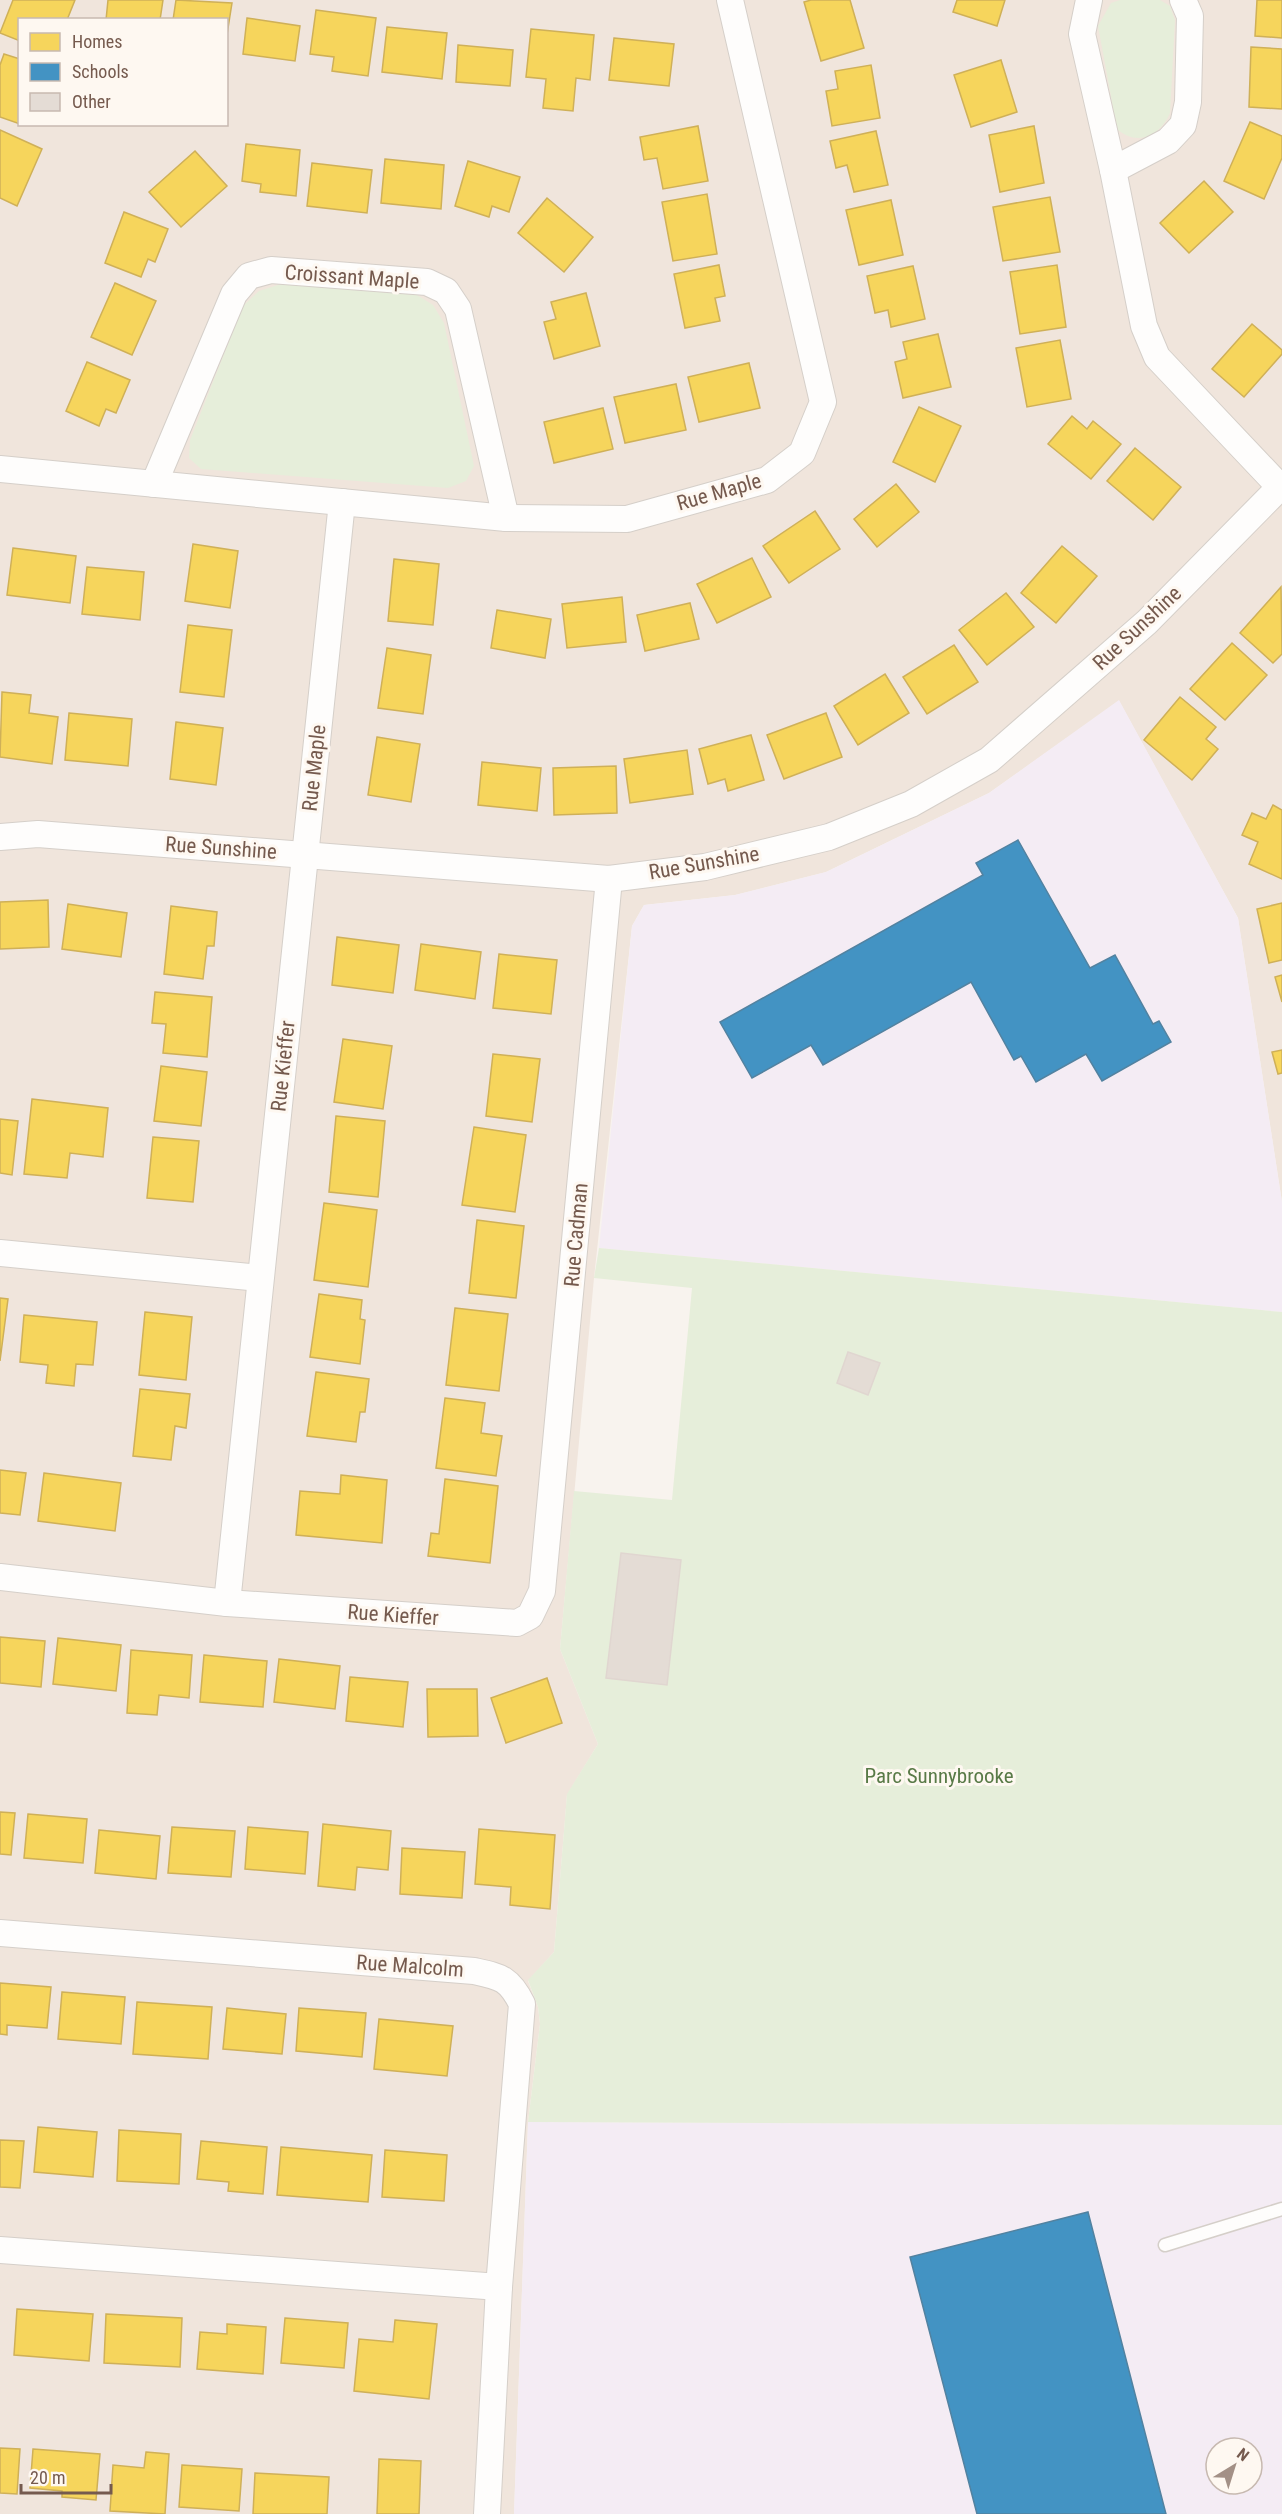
<svg xmlns="http://www.w3.org/2000/svg" width="1282" height="2514" font-family="'Roboto Condensed',sans-serif">
<style>
.residential{fill:#f0e5dc;fill-rule:evenodd}
.education{fill:#f4ecf4;fill-rule:evenodd}
.green{fill:#e6eeda}
.homes{fill:#f6d55c;stroke:#cfb058;stroke-width:1.5}
.schools{fill:#4393c3;stroke:#5282a0;stroke-width:1.5}
.building{fill:#e4dcd5;stroke:#e0d6d0;stroke-width:1.5}
.lines{fill:none;stroke-linecap:round;stroke-linejoin:round}
.lane-casing{stroke:#d5cfc9;stroke-width:15}
.street-casing{stroke:#d5cfc9;stroke-width:28}
.lane{stroke:#fefdfc;stroke-width:12}
.street{stroke:#fefdfc;stroke-width:26}
.labels{text-anchor:middle;dominant-baseline:central;stroke-width:6;stroke-linejoin:round;paint-order:stroke}
.street-label{font-size:21px;fill:#755a4e;stroke:#fef8f1}
.park-label{font-size:21px;fill:#597a47;stroke:#fef8f1}
</style>
<rect width="100%" height="100%" fill="#f8f3ee"/>
<path class="residential" d="M0,0H1282V1202L1238,918L1119,701L989,793L826,872L735,895L644,905L632,926L594,1278L560,1649L598,1744L567,1795L554,1952L528,1981L538,2007L540,2024L528,2122L514,2514H0ZM20,20H226V124H20Z"/>
<g class="education">
<polygon points="1119,700 1238,918 1282,1202 1282,1312 599,1248 632,926 644,905 735,895 826,872 989,793"/>
<path d="M528,2122L1282,2125V2514H514ZM1216,2448H1252V2484H1216Z"/>
</g>
<g class="green">
<path d="M1120,0H1160L1170,6L1175,20L1170,113C1160,136 1137,147 1117,129L1098,26L1111,3Z"/>
<polygon points="281,284 417,295 433,305 444,323 474,466 466,481 448,488 201,469 189,458 190,440 243,306 259,291"/>
<polygon points="599,1248 1282,1312 1282,2125 528,2122 540,2024 538,2007 528,1980 554,1952 567,1794 598,1744 560,1649 574,1491 672,1500 692,1288 594,1278"/>
</g>
<g class="homes">
<polygon points="13,0 75,0 67,20 20,20 20,41 0,33"/>
<polygon points="108,0 163,0 160,20 106,20"/>
<polygon points="176,0 232,3 226,41 226,20 173,20"/>
<polygon points="811,0 850,0 864,48 821,61 804,2"/>
<polygon points="957,0 1005,0 997,26 953,12"/>
<polygon points="1257,0 1282,0 1282,38 1255,36"/>
<polygon points="316,10 376,18 368,76 332,71 334,57 310,54"/>
<polygon points="247,18 300,26 295,61 243,54"/>
<polygon points="387,27 447,33 442,79 382,72"/>
<polygon points="531,29 594,35 590,80 576,78 573,111 543,108 546,79 526,77"/>
<polygon points="614,38 674,44 669,86 609,80"/>
<polygon points="458,45 513,50 510,86 456,82"/>
<polygon points="1251,47 1282,49 1282,109 1249,107"/>
<polygon points="4,54 20,59 20,124 0,117 0,65"/>
<polygon points="1001,60 1017,112 971,127 954,75"/>
<polygon points="871,65 880,118 832,126 826,91 838,89 835,71"/>
<polygon points="1250,122 1282,136 1282,158 1264,199 1224,181"/>
<polygon points="698,126 708,181 663,189 657,158 644,160 640,137"/>
<polygon points="1034,126 1044,183 1000,192 989,135"/>
<polygon points="0,130 42,149 17,206 0,198"/>
<polygon points="876,131 888,185 854,192 847,165 836,168 830,141"/>
<polygon points="246,144 300,150 296,196 260,192 261,184 242,181"/>
<polygon points="195,151 227,186 181,227 149,192"/>
<polygon points="385,159 444,165 441,209 381,203"/>
<polygon points="468,161 520,177 509,212 492,206 489,217 455,206"/>
<polygon points="312,163 372,170 367,213 307,206"/>
<polygon points="1204,181 1233,212 1189,253 1160,223"/>
<polygon points="707,194 717,254 673,261 662,202"/>
<polygon points="1050,197 1060,252 1003,261 993,207"/>
<polygon points="547,198 593,237 564,272 518,233"/>
<polygon points="891,200 903,255 859,265 846,210"/>
<polygon points="124,212 168,229 155,262 148,259 141,277 105,263"/>
<polygon points="719,265 725,296 715,298 720,321 685,328 674,274"/>
<polygon points="1057,265 1066,327 1020,334 1010,272"/>
<polygon points="913,266 925,319 891,327 888,310 875,313 867,276"/>
<polygon points="115,283 156,301 132,355 91,337"/>
<polygon points="586,293 600,346 554,359 544,322 556,319 551,302"/>
<polygon points="1252,324 1282,350 1282,354 1244,397 1212,369"/>
<polygon points="938,334 951,387 903,398 895,362 907,359 903,342"/>
<polygon points="1060,340 1071,399 1027,407 1016,348"/>
<polygon points="87,362 130,380 116,413 106,409 99,426 66,411"/>
<polygon points="749,363 760,408 699,422 688,377"/>
<polygon points="676,384 686,430 625,443 614,397"/>
<polygon points="919,407 961,426 935,482 893,462"/>
<polygon points="603,408 613,449 554,463 544,422"/>
<polygon points="1072,416 1087,429 1093,421 1121,444 1091,479 1048,444"/>
<polygon points="1135,448 1181,487 1153,520 1107,481"/>
<polygon points="896,484 919,512 877,547 854,519"/>
<polygon points="815,511 840,549 789,583 763,546"/>
<polygon points="193,544 238,551 230,608 185,601"/>
<polygon points="1062,546 1097,576 1056,623 1021,593"/>
<polygon points="13,548 76,556 70,603 7,595"/>
<polygon points="752,558 771,597 717,623 697,584"/>
<polygon points="394,559 439,564 433,625 388,621"/>
<polygon points="87,567 144,572 140,620 82,614"/>
<polygon points="1281,587 1282,654 1273,663 1240,633"/>
<polygon points="1006,593 1034,627 987,665 959,630"/>
<polygon points="622,597 626,642 567,648 562,604"/>
<polygon points="690,603 699,639 645,651 637,615"/>
<polygon points="497,610 551,619 545,658 491,648"/>
<polygon points="188,625 232,630 224,697 180,692"/>
<polygon points="1232,643 1267,675 1225,720 1190,689"/>
<polygon points="954,645 978,682 927,714 903,677"/>
<polygon points="387,648 431,655 423,714 378,708"/>
<polygon points="885,674 909,713 858,745 834,706"/>
<polygon points="2,692 31,695 29,713 58,717 52,764 0,757"/>
<polygon points="1180,697 1216,727 1206,739 1218,749 1192,780 1144,740"/>
<polygon points="69,713 132,719 128,766 65,760"/>
<polygon points="826,713 842,757 784,779 767,735"/>
<polygon points="176,722 223,728 216,785 170,779"/>
<polygon points="751,735 764,780 728,791 725,779 708,784 699,749"/>
<polygon points="377,737 420,744 411,802 368,795"/>
<polygon points="687,750 693,794 630,803 624,759"/>
<polygon points="482,762 541,768 537,811 478,805"/>
<polygon points="616,766 617,813 554,815 553,768"/>
<polygon points="1273,805 1282,810 1282,879 1249,864 1258,842 1242,835 1252,813 1266,819"/>
<polygon points="48,900 49,947 0,949 0,902"/>
<polygon points="1282,903 1282,960 1269,963 1257,909"/>
<polygon points="68,904 127,913 121,957 62,949"/>
<polygon points="171,906 217,912 214,946 207,946 203,979 164,974"/>
<polygon points="337,937 399,945 393,993 332,985"/>
<polygon points="421,944 481,952 475,999 415,990"/>
<polygon points="499,954 557,960 551,1014 493,1008"/>
<polygon points="1282,975 1282,1002 1275,977"/>
<polygon points="155,992 212,997 207,1057 163,1053 166,1024 152,1023"/>
<polygon points="343,1039 392,1046 383,1109 334,1102"/>
<polygon points="1282,1050 1282,1073 1278,1074 1272,1052"/>
<polygon points="493,1054 540,1059 532,1122 486,1116"/>
<polygon points="161,1066 207,1072 201,1126 154,1121"/>
<polygon points="32,1099 108,1108 103,1157 70,1153 67,1178 24,1174"/>
<polygon points="336,1116 385,1121 378,1197 329,1192"/>
<polygon points="0,1119 18,1121 12,1175 0,1173"/>
<polygon points="474,1127 526,1135 515,1212 462,1205"/>
<polygon points="153,1137 199,1141 193,1202 147,1198"/>
<polygon points="324,1203 377,1210 368,1287 314,1280"/>
<polygon points="477,1220 524,1226 516,1298 469,1293"/>
<polygon points="319,1294 362,1300 360,1319 365,1320 360,1364 310,1357"/>
<polygon points="0,1298 8,1299 0,1361"/>
<polygon points="455,1308 508,1314 499,1391 446,1385"/>
<polygon points="145,1312 192,1317 186,1380 139,1375"/>
<polygon points="24,1315 97,1322 93,1365 76,1364 74,1386 46,1383 48,1365 20,1362"/>
<polygon points="316,1372 369,1379 365,1412 360,1412 356,1442 307,1436"/>
<polygon points="140,1389 190,1394 186,1428 175,1426 171,1460 133,1456"/>
<polygon points="445,1398 485,1403 481,1433 502,1436 496,1476 436,1468"/>
<polygon points="0,1470 26,1473 20,1515 0,1513"/>
<polygon points="44,1473 121,1483 115,1531 38,1521"/>
<polygon points="341,1475 387,1480 382,1543 296,1535 300,1491 340,1494"/>
<polygon points="445,1479 498,1486 490,1563 428,1556 431,1533 439,1534"/>
<polygon points="0,1637 45,1641 41,1687 0,1683"/>
<polygon points="58,1638 121,1645 116,1691 53,1684"/>
<polygon points="131,1650 192,1655 189,1698 159,1695 157,1715 127,1713"/>
<polygon points="204,1655 267,1661 263,1707 200,1702"/>
<polygon points="279,1659 340,1666 335,1709 274,1702"/>
<polygon points="350,1677 408,1682 403,1727 346,1721"/>
<polygon points="547,1678 562,1723 506,1743 491,1698"/>
<polygon points="427,1689 477,1689 478,1736 428,1737"/>
<polygon points="0,1812 15,1813 11,1855 0,1854"/>
<polygon points="28,1814 87,1819 83,1863 24,1858"/>
<polygon points="323,1824 391,1831 388,1870 357,1867 355,1890 318,1886"/>
<polygon points="172,1827 235,1831 231,1877 168,1873"/>
<polygon points="248,1827 308,1832 305,1874 245,1869"/>
<polygon points="479,1829 555,1835 550,1909 510,1905 511,1887 475,1884"/>
<polygon points="99,1830 160,1836 156,1879 95,1873"/>
<polygon points="402,1848 465,1852 462,1898 400,1894"/>
<polygon points="0,1983 51,1987 47,2028 7,2025 7,2035 0,2034"/>
<polygon points="62,1992 125,1997 121,2044 58,2039"/>
<polygon points="137,2002 212,2007 208,2059 133,2054"/>
<polygon points="227,2008 286,2014 282,2054 223,2049"/>
<polygon points="299,2008 366,2013 362,2057 296,2051"/>
<polygon points="379,2019 453,2026 447,2076 374,2069"/>
<polygon points="38,2127 97,2132 93,2177 34,2172"/>
<polygon points="119,2130 181,2134 179,2184 117,2181"/>
<polygon points="0,2140 24,2141 20,2188 0,2187"/>
<polygon points="201,2141 267,2147 263,2194 228,2191 229,2182 197,2179"/>
<polygon points="281,2147 372,2155 368,2202 277,2195"/>
<polygon points="385,2150 447,2155 444,2201 382,2197"/>
<polygon points="17,2309 93,2314 89,2361 14,2355"/>
<polygon points="106,2314 182,2318 180,2367 104,2363"/>
<polygon points="285,2318 348,2323 344,2368 281,2363"/>
<polygon points="395,2320 437,2324 429,2399 354,2391 359,2339 393,2342"/>
<polygon points="227,2324 266,2327 263,2374 197,2369 200,2332 227,2334"/>
<polygon points="0,2448 20,2449 17,2494 0,2493"/>
<polygon points="33,2449 100,2454 96,2500 62,2497 62,2491 30,2488"/>
<polygon points="146,2452 169,2454 165,2514 110,2511 113,2465 144,2468"/>
<polygon points="379,2459 421,2461 419,2514 377,2514"/>
<polygon points="182,2465 242,2469 239,2511 179,2507"/>
<polygon points="255,2473 329,2477 327,2514 253,2514"/>
</g>
<g class="schools">
<polygon points="1018,840 1090,968 1115,955 1153,1024 1159,1021 1171,1042 1102,1081 1086,1054 1036,1082 1021,1056 1014,1060 971,982 823,1065 811,1045 752,1078 720,1022 983,875 976,863"/>
<polygon points="1088,2212 1166,2514 977,2514 910,2257"/>
</g>
<g class="building">
<polygon points="848,1352 880,1363 868,1395 837,1383"/>
<polygon points="621,1553 681,1560 667,1685 606,1678"/>
</g>
<g class="lines">
<g class="lane-casing">
<polyline id="lane" points="1165,2245 1282,2209"/>
</g>
<g class="street-casing">
<g id="street">
<polyline points="1089,0 1082,34 1113,170 1144,326 1157,357 1280,487"/>
<polyline points="1113,170 1168,141 1183,125 1188,102 1190,16 1183,0"/>
<polyline points="0,469 506,518 627,519 767,480 802,453 823,402 730,0"/>
<polyline points="154,484 234,294 249,276 271,270 427,282 446,291 458,309 506,518"/>
<polyline points="0,837 38,834 609,879 705,867 829,837 911,804 989,760 1147,622 1282,485"/>
<polyline points="0,1253 260,1278"/>
<polyline points="0,1577 227,1603 517,1623 530,1616 542,1591 609,879"/>
<polyline points="227,1603 342,502"/>
<path d="M0,1933L474,1971C501,1977 509,1978 522,2004L499,2287L487,2514"/>
<polyline points="0,2250 499,2287"/>
</g>
</g>
<use href="#lane" class="lane"/>
<use href="#street" class="street"/>
</g>
<g class="labels">
<g class="street-label">
<text transform="translate(352 277) rotate(4)">Croissant Maple</text>
<text transform="translate(719 492) rotate(-16)">Rue Maple</text>
<text transform="translate(1137 628) rotate(-43)">Rue Sunshine</text>
<text transform="translate(314 768) rotate(-84)">Rue Maple</text>
<text transform="translate(221 848) rotate(4)">Rue Sunshine</text>
<text transform="translate(704 863) rotate(-10)">Rue Sunshine</text>
<text transform="translate(283 1066) rotate(-84)">Rue Kieffer</text>
<text transform="translate(576 1235) rotate(-85)">Rue Cadman</text>
<text transform="translate(393 1615) rotate(4)">Rue Kieffer</text>
<text transform="translate(410 1966) rotate(4)">Rue Malcolm</text>
</g>
<g class="park-label">
<text x="939" y="1776">Parc Sunnybrooke</text>
</g>
</g>
<rect x="18" y="18" width="210" height="108" fill="#fef8f1" stroke="#c7b9b0" stroke-width="1.5"/>
<rect x="30" y="33" width="30" height="18" fill="#f6d55c" stroke="#c7b9b0" stroke-width="1.5"/>
<text x="72" y="48" font-size="18" fill="#755a4e">Homes</text>
<rect x="30" y="63" width="30" height="18" fill="#4393c3" stroke="#c7b9b0" stroke-width="1.5"/>
<text x="72" y="78" font-size="18" fill="#755a4e">Schools</text>
<rect x="30" y="93" width="30" height="18" fill="#e4dcd5" stroke="#c7b9b0" stroke-width="1.5"/>
<text x="72" y="108" font-size="18" fill="#755a4e">Other</text>
<g transform="translate(1234 2466) rotate(38)"><circle r="28" fill="#fef8f1" stroke="#c7b9b0" stroke-width="1.5"/>
<path d="M0-4.5L10 22L0 15L-10 22Z" fill="#a39086"/>
<text y="-9" font-size="16" font-weight="bold" text-anchor="middle" fill="#755a4e">N</text>
</g>
<path d="M21 2484v9h90v-9" fill="none" stroke="#755a4e" stroke-width="3"/>
<text x="30" y="2484" font-size="18" fill="#755a4e" stroke="#fef8f1" stroke-width="4.5" paint-order="stroke">20 m</text>
</svg>
